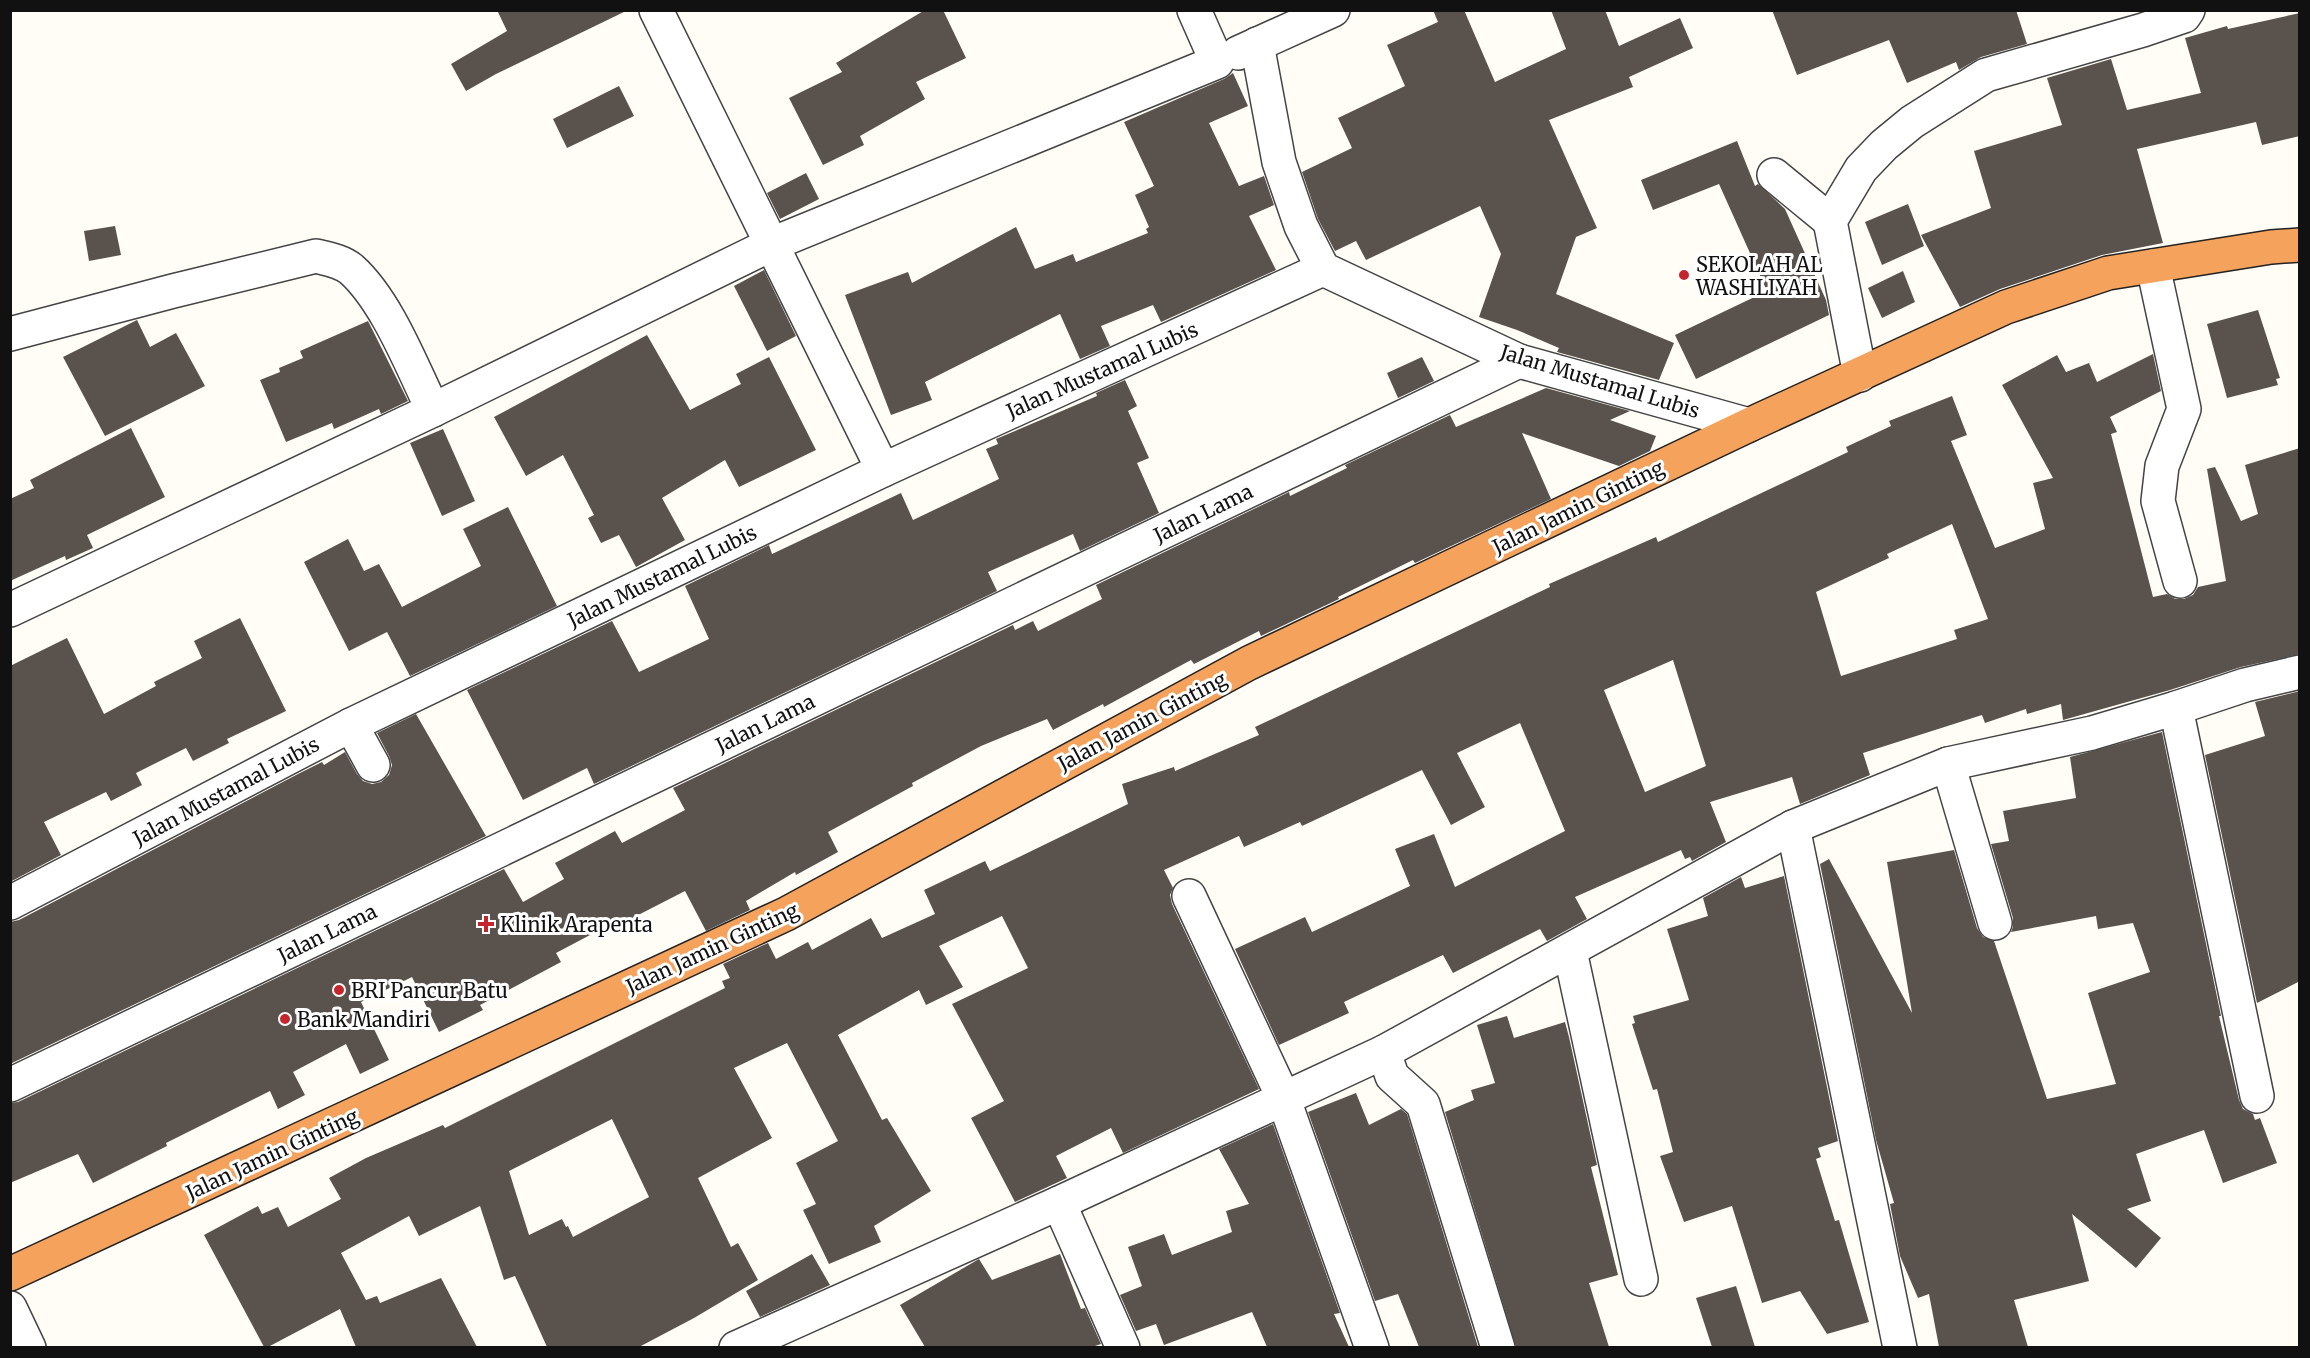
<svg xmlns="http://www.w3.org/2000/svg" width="2310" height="1358" font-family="Merriweather,serif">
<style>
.building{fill:#5a524d;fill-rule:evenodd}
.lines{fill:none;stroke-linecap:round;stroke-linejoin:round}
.minor-casing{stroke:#444;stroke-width:36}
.highway-casing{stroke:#222;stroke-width:36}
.minor{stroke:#fff;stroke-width:33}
.highway{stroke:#f5a25d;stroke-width:33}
.poi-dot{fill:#c4262e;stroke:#fff;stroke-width:2}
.labels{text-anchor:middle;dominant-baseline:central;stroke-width:6;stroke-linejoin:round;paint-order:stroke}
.poi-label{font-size:20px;fill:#111;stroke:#fff;text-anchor:start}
.street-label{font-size:20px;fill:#111;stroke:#fff}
</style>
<rect width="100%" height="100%" fill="#fffdf5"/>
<g class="building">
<polygon points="497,10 628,10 496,74 466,91 451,64 507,31"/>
<polygon points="925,10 943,10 966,58 916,82 925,99 860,136 864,145 823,165 789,98 842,72 836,63"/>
<polygon points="1433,10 1464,10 1495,82 1566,49 1551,10 1605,10 1619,46 1680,18 1693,48 1629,77 1633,87 1549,120 1597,228 1576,237 1556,294 1674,343 1659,380 1557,352 1559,348 1517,330 1479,317 1501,254 1480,206 1366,260 1356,241 1335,251 1318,219 1302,172 1352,148 1338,118 1405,86 1387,45 1438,22"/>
<polygon points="1772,10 2016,10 2027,44 1981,57 1959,70 1956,62 1907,83 1889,40 1797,75"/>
<polygon points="2300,13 2300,136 2262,145 2256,122 2137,149 2163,243 2102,255 2000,289 1960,307 1921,235 1991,208 1974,151 2062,125 2047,78 2111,59 2127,110 2201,93 2185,38 2227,26 2228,29"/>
<polygon points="1233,73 1248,106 1209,123 1239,186 1264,176 1274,205 1249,216 1276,270 1161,322 1153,305 1101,326 1110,346 1080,359 1060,314 925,382 932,400 891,415 845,295 908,272 912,283 1016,227 1035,269 1073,254 1076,262 1148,233 1146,229 1149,227 1135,195 1154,186 1124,122 1224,79"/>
<polygon points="619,86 634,116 567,148 553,119"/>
<polygon points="1737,141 1755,186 1758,184 1785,209 1826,300 1829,315 1696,379 1675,335 1767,291 1719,184 1653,210 1641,180"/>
<polygon points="806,173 819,199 780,219 767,193"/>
<polygon points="1908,204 1924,246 1882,265 1865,222"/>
<polygon points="115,226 121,255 89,261 84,231"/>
<polygon points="764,270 796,336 767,351 734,286"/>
<polygon points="1903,271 1915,302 1882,318 1868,288"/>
<polygon points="2258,310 2280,378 2276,379 2278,385 2227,398 2207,324"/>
<polygon points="137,320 150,347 176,333 205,386 105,436 63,357"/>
<polygon points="368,321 408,401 381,414 379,409 334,429 332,423 286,442 260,380 280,372 279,368 303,358 300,351"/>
<polygon points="647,335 690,410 741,384 736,374 769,357 816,450 739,487 725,460 662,498 685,540 636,567 619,535 601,543 588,518 594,515 563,455 526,476 494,417"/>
<path d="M2153,354L2161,391L2110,417L2117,432L2111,434L2153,597L2167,594L2175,599H2184L2193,595L2198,587L2226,581L2207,469L2215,467L2241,521L2258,514L2245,465L2300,448V654L2241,667L2170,690L2063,720L2061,704L2027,714L2026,709L1985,723L1982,715L1863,753L1870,775L1800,804L1792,777L1710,802L1726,842L1692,861L1690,857L1685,859L1681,850L1575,897L1587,919L1547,941L1540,929L1453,973L1443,955L1344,1002L1349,1013L1279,1045L1235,949L1305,917L1312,932L1410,886L1395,849L1434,834L1455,887L1565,831L1520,723L1457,753L1485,807L1451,825L1422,770L1302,826L1300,822L1244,847L1239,836L1164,870L1173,888L1170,895L1172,904L1259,1089L1123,1153L1111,1128L1056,1156L1067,1178L1015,1202L971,1118L1004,1101L952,1004L1028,968L1002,916L939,946L963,987L926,1005L919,990L838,1035L882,1120L887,1118L931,1191L874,1226L881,1242L829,1264L803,1210L816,1204L796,1163L838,1141L787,1043L734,1068L772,1138L698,1178L731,1247L738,1243L758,1280L694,1318L639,1347H547L515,1276L504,1280L480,1206L419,1236L409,1216L341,1253L366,1300L377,1296L380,1303L441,1278L477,1347H356L340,1309L268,1347H264L204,1235L258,1206L262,1214L278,1207L288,1227L341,1199L329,1178L366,1158L443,1125L445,1128L725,988L722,981L730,978L723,964L768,943L776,959L808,942L812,950L871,918L882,938L935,914L924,890L985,861L990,871L1128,804L1122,784L1174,767L1175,771L1259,735L1255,727L1550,587L1549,584L1656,537L1658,542L1848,452L1846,447L1891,426L1889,421L1952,396L1967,435L1951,441L1995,548L2045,529L2033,483L2053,478L2002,385L2057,355L2066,372L2089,363L2097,382ZM1952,524L1988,619L1954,630L1957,639L1841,676L1816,592L1889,558L1887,554ZM1673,660L1706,766L1645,792L1604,690ZM612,1119L649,1197L573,1237L568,1226L566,1227L562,1219L529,1235L509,1171Z"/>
<polygon points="1422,357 1434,381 1398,398 1387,373"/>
<polygon points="1125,380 1137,406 1128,411 1149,458 1137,463 1159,513 1080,551 1073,534 988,572 997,591 594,784 587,768 523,800 467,690 612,621 639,672 709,639 685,586 769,545 772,554 901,493 913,520 999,479 986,449 998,444 996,439 1097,396 1096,393"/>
<polygon points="1546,388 1630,411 1610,420 1656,436 1650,451 1619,466 1522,433 1551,499 1415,563 1413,560 1338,597 1339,599 1261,636 1259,631 1194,664 1191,660 1104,707 1103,704 1053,730 1047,719 981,746 912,783 913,786 828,832 838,852 796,875 795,872 746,901 750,910 706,931 685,891 611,929 609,925 556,953 561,962 480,1005 483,1010 439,1032 412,977 361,1002 389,1060 360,1074 346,1044 293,1072 305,1095 278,1109 270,1091 166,1143 167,1146 93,1183 78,1154 10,1183 10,1103 18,1102 504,869 523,902 564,879 555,863 615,831 622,843 685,810 673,788 1013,625 1015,630 1033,621 1038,631 1102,599 1096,585 1289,492 1290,496 1347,468 1345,465 1450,415 1456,427"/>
<polygon points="131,428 165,497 87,535 93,548 66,560 65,556 10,581 10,499 34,488 30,480"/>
<polygon points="443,429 475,501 442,516 410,443"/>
<polygon points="508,507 557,606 410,676 387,632 349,651 304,562 348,539 364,571 379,564 402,607 481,566 463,529"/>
<polygon points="240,618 286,711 227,739 229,743 193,761 186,748 136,773 142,785 111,801 106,792 44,822 61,855 10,882 10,666 67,638 104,714 156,686 154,682 202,658 194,641"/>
<polygon points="2300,691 2300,981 2257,1003 2205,755 2265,736 2255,702"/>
<polygon points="416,714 486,836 10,1064 10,922 19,920 298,774 322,762 324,765 345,752 357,774 363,781 372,784 381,782 389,775 392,765 389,756 377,733"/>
<polygon points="2162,732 2221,1016 2219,1016 2239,1100 2243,1109 2253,1114 2255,1120 2260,1118 2277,1163 2223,1183 2204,1130 2136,1154 2151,1201 2127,1209 2161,1238 2136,1268 2072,1214 2089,1281 2014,1300 2028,1347 1939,1347 1929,1294 1918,1298 1900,1256 1890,1204 1894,1203 1876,1140 1820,864 1829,859 1912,1013 1887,862 1954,850 1977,928 1983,937 1994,941 2047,1099 2116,1084 2088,993 2150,972 2133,923 2098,929 2096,916 2011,932 2013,927 2013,918 1991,844 2009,841 2003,811 2076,798 2070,757"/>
<polygon points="1784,876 1838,1141 1818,1148 1821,1157 1816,1159 1835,1221 1839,1220 1869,1322 1827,1334 1800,1291 1762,1303 1732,1206 1684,1222 1660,1156 1673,1152 1657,1089 1653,1090 1632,1024 1635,1023 1633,1016 1689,1000 1667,929 1708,916 1703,898 1741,877 1745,888"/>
<polygon points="1507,1016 1514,1038 1565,1022 1569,1037 1597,1165 1591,1167 1618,1275 1589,1283 1609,1347 1516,1347 1445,1112 1474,1100 1471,1090 1495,1083 1477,1025"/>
<polygon points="1356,1093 1369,1125 1401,1109 1407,1114 1478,1347 1419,1347 1398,1294 1375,1301 1308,1112"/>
<polygon points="1273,1124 1340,1313 1334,1314 1349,1347 1267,1347 1252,1312 1164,1345 1156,1324 1136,1331 1120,1295 1142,1286 1128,1247 1164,1234 1172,1255 1232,1232 1226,1211 1249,1204 1219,1149"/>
<polygon points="812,1254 830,1285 760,1317 746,1291"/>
<polygon points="1060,1254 1081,1309 1085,1308 1101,1344 1092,1347 925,1347 900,1305 979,1259 992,1280"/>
<polygon points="1736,1286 1755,1347 1712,1347 1696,1298"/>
</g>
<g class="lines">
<g class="minor-casing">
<g id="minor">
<polyline points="656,10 883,470"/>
<polyline points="1257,44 1279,162 1301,226 1323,269 1519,361 1749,425"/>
<polyline points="1238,53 1333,10"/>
<polyline points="1774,175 1830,221"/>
<polyline points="2153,266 2184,409 2162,466 2158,501 2180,581"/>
<path d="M10,334L173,291L316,256C328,259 341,261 351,269C387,301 412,367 433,410"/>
<polyline points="1860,375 1830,221 1861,169 1884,145 1912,122 1986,75 2143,30 2184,16 2188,10"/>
<polyline points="10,610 433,410 772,244 1217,62 1194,10"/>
<polyline points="2176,708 2257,1096"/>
<polyline points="351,725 373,765"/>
<polyline points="1948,764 1995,923"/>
<polyline points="1793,827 1900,1348"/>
<polyline points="1189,896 1283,1097 1372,1348"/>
<polyline points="10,903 351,725 883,470 1323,269"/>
<polyline points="1570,951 1641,1279"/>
<polyline points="1384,1052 1392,1076 1423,1104 1498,1348"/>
<polyline points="10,1085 1519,361"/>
<polyline points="1059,1203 1123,1348"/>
<polyline points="10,1308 29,1348"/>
<polyline points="736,1348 1059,1203 1384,1052 1793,827 1948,764 2092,733 2176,708 2245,685 2300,672"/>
</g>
</g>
<g class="highway-casing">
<polyline id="highway" points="10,1274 786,914 1249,663 1749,425 2006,307 2108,273 2271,247 2300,245"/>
</g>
<use href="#minor" class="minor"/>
<use href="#highway" class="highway"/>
</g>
<g class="poi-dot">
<circle cx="1684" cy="275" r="6"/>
<path d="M483 915h6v6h6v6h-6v6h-6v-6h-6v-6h6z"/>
<circle cx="339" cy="990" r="6"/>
<circle cx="285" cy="1019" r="6"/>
</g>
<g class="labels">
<g class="poi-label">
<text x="1696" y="264">SEKOLAH AL<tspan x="1696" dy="23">WASHLIYAH</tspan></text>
<text x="500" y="924">Klinik Arapenta</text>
<text x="351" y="990">BRI Pancur Batu</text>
<text x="297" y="1019">Bank Mandiri</text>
</g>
<g class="street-label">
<text transform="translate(1102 370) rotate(-24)">Jalan Mustamal Lubis</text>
<text transform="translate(1600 381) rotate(17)">Jalan Mustamal Lubis</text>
<text transform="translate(1578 507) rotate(-26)">Jalan Jamin Ginting</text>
<text transform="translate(1203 513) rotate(-26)">Jalan Lama</text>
<text transform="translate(662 576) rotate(-26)">Jalan Mustamal Lubis</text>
<text transform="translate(1142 721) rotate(-28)">Jalan Jamin Ginting</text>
<text transform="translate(765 723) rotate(-26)">Jalan Lama</text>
<text transform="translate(226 791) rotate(-28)">Jalan Mustamal Lubis</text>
<text transform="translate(327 933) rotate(-26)">Jalan Lama</text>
<text transform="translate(712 948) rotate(-25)">Jalan Jamin Ginting</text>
<text transform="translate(272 1154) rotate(-25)">Jalan Jamin Ginting</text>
</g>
</g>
<rect width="2310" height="1358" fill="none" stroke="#111111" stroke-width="24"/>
</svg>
